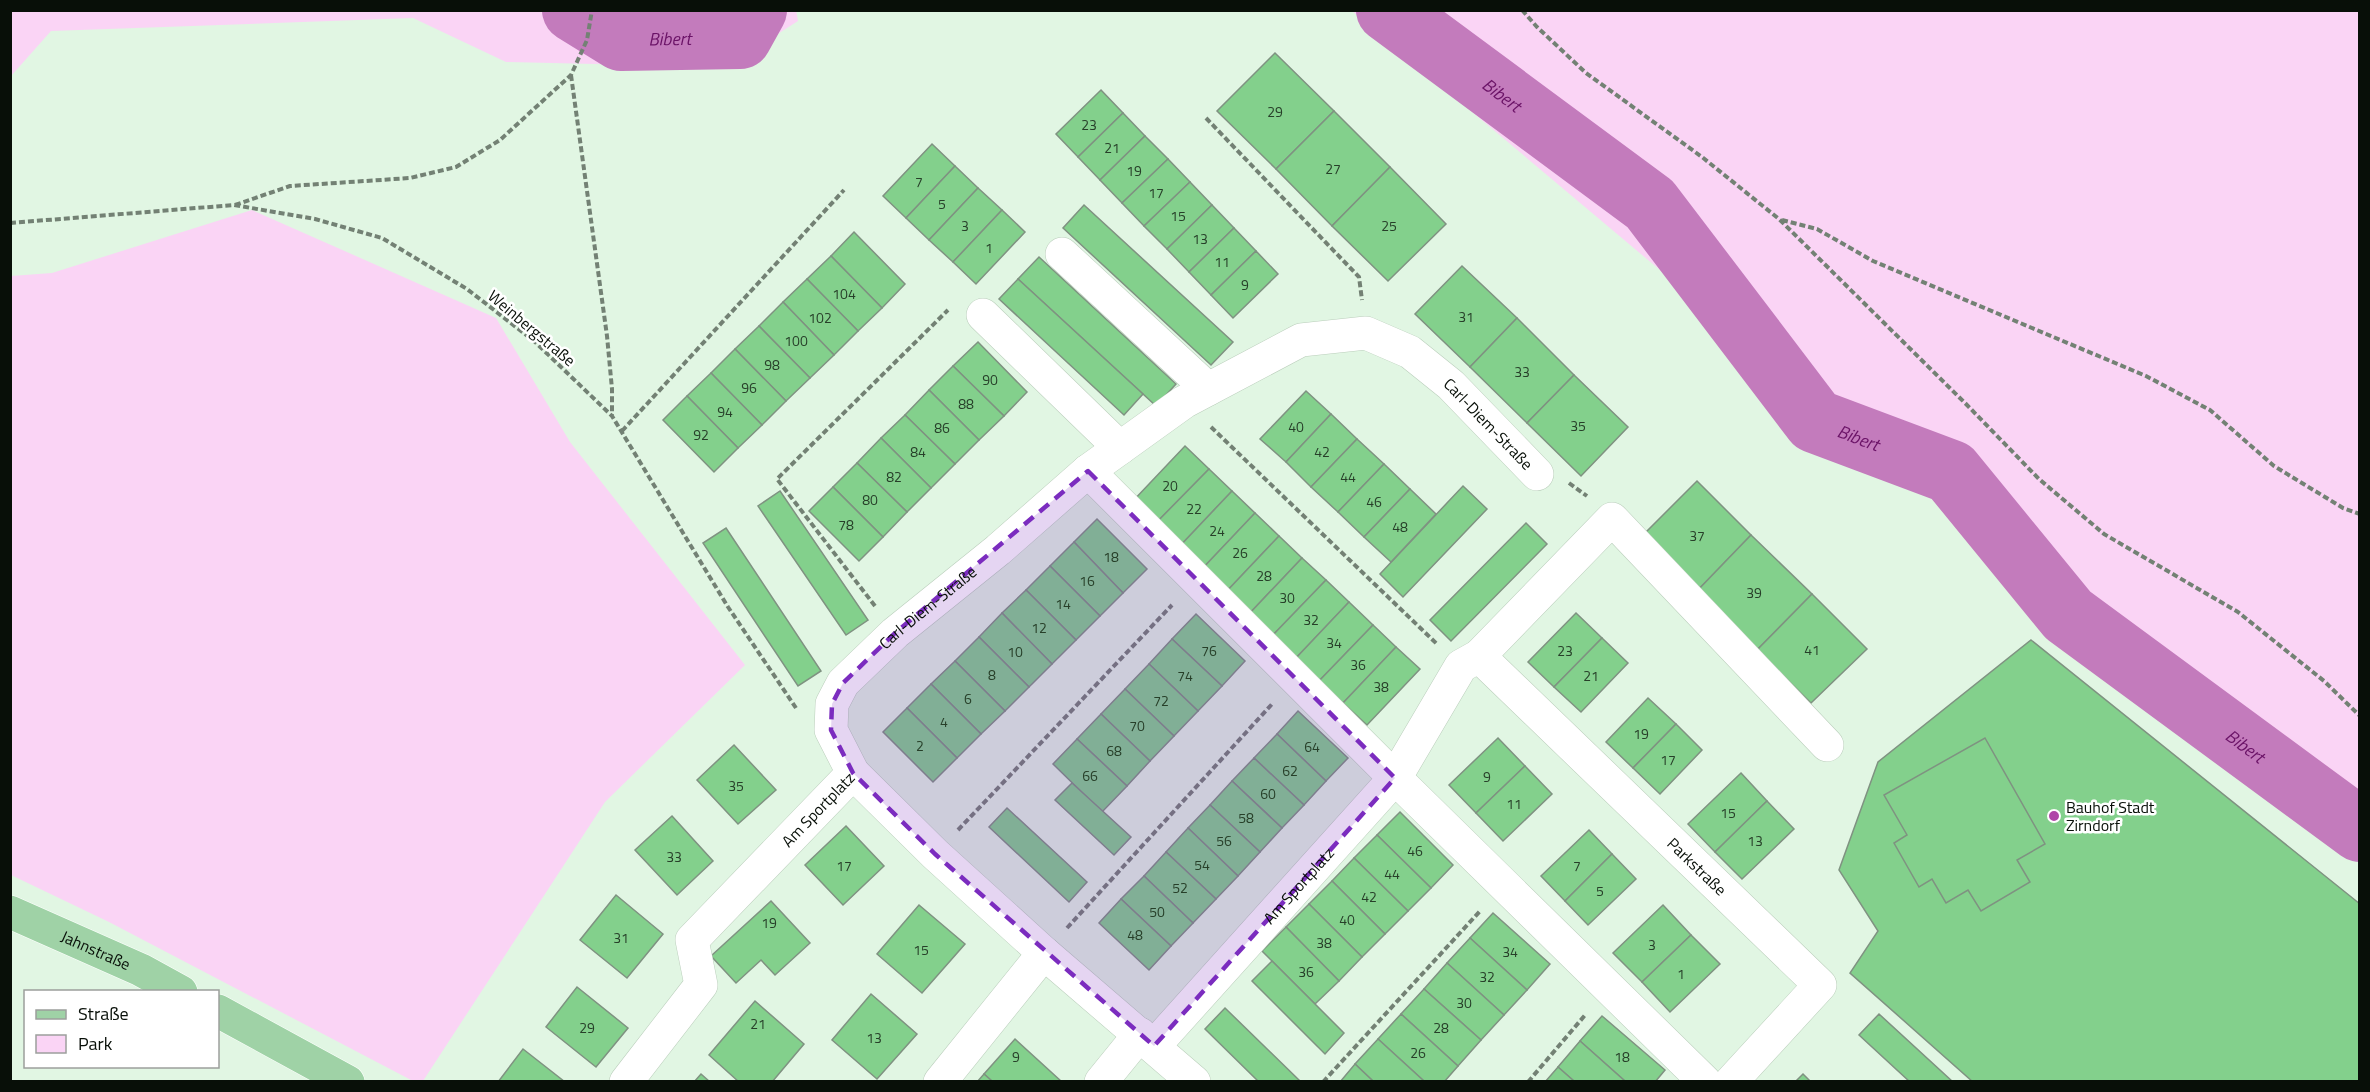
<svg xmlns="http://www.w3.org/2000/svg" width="2370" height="1092" font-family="'Titillium Web',sans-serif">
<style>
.green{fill:#fad4f5}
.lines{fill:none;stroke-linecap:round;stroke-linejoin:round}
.river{stroke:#c37bbc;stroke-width:64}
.building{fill:#83d08c;stroke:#7f9281;stroke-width:1.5}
.minor-casing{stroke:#bacebb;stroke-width:34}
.major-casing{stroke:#fff;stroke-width:34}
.path{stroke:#738174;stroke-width:4;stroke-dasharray:6 3;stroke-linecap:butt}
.minor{stroke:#fff;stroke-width:33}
.major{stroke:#9fd2a6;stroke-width:33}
.marked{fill:#7b2cbf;fill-opacity:0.2;stroke:#7b2cbf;stroke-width:4.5;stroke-dasharray:12 8;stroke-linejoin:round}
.poi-dot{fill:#af46a8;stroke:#fff;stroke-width:2}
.labels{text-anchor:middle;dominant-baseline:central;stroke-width:5;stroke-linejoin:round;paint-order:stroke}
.number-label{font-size:14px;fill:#273f29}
.street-label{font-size:16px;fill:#080f08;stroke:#fff}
.poi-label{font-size:16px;fill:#080f08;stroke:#fff;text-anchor:start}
.water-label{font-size:18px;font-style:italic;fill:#6b1367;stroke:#fff}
</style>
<rect width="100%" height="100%" fill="#e1f6e3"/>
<g class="green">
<polygon points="796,10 798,21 726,67 506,62 413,18 51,31 11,76 11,11"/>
<polygon points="1352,11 2359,11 2359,858"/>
<polygon points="252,210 496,318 570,442 745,665 605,802 423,1081 413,1081 109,922 11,875 11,276 52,273"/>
</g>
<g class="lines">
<g class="river">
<path id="s1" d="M574,10L621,39L740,37L755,10"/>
<path id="s2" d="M1388,10L1650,204L1815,421L1951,472L2068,615L2360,830"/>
</g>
</g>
<g class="building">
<polygon points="1275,53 1334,111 1276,169 1217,111"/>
<polygon points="1101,90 1123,113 1078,157 1056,134"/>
<polygon points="1334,111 1390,167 1332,226 1276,169"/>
<polygon points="1123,113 1145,136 1100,180 1078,157"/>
<polygon points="1145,136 1168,159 1122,203 1100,180"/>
<polygon points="932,144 955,166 906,218 883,196"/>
<polygon points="1168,159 1190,182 1144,226 1122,203"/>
<polygon points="955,166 978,188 929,240 906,218"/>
<polygon points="1390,167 1446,224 1388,281 1332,226"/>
<polygon points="1190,182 1212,205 1167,249 1144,226"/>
<polygon points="978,188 1002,210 953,262 929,240"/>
<polygon points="1084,205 1233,342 1211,365 1063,228"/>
<polygon points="1212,205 1234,228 1189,272 1167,249"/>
<polygon points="1002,210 1025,232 976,284 953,262"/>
<polygon points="1234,228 1256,251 1211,295 1189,272"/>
<polygon points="854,232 905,284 882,308 831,256"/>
<polygon points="1256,251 1278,274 1233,318 1211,295"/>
<polygon points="831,256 882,308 858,331 807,279"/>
<polygon points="1039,257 1176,384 1156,406 1018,279"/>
<polygon points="1462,266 1517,318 1470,367 1415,314"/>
<polygon points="807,279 858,331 834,355 783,302"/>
<polygon points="1018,279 1143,394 1124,415 999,299"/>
<polygon points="783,302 834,355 810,378 759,326"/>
<polygon points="1517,318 1574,375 1527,423 1470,367"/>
<polygon points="759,326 810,378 786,401 735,349"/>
<polygon points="978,342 1027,392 1004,416 953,366"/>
<polygon points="735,349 786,401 762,425 711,373"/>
<polygon points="953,366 1004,416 979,440 929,390"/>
<polygon points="711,373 762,425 738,448 687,396"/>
<polygon points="1574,375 1628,427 1581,476 1527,423"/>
<polygon points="929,390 979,440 955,464 905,415"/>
<polygon points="1306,391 1331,414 1286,462 1260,439"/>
<polygon points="687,396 738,448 714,472 663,420"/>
<polygon points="1331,414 1357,439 1311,487 1286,462"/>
<polygon points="905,415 955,464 931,488 881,438"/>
<polygon points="881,438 931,488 907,512 857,463"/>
<polygon points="1357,439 1384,464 1338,512 1311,487"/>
<polygon points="1185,446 1209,469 1155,524 1132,502"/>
<polygon points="857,463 907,512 883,537 833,487"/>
<polygon points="1384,464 1410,489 1364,537 1338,512"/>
<polygon points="1209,469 1232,491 1179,547 1155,524"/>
<polygon points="1697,481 1751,535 1697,591 1642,536"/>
<polygon points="1463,486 1487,509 1403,597 1380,574"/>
<polygon points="833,487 883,537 859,561 809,511"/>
<polygon points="1410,489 1436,514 1391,562 1364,537"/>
<polygon points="780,491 868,620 846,635 758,506"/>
<polygon points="1232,491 1255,513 1202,569 1179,547"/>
<polygon points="1255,513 1279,536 1226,592 1202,569"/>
<polygon points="1097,519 1147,569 1123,593 1074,542"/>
<polygon points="1526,523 1547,544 1451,641 1430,620"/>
<polygon points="726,528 821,671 798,686 703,543"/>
<polygon points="1751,535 1812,594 1757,650 1697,591"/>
<polygon points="1279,536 1302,558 1249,614 1226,592"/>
<polygon points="1074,542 1123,593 1100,616 1050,566"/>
<polygon points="1302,558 1326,580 1272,636 1249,614"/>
<polygon points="1050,566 1100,616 1076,640 1026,590"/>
<polygon points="1326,580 1349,602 1296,658 1272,636"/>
<polygon points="1026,590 1076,640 1052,664 1002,613"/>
<polygon points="1812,594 1867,649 1811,703 1757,650"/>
<polygon points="1349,602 1373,625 1319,681 1296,658"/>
<polygon points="1002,613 1052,664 1029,687 979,637"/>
<polygon points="1576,613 1602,638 1554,687 1528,662"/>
<polygon points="1196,614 1245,661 1222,686 1172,639"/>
<polygon points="1373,625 1396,647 1343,703 1319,681"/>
<polygon points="979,637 1029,687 1005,711 955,661"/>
<polygon points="1602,638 1628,663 1581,712 1554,687"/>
<polygon points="1172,639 1222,686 1198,711 1149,664"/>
<polygon points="2031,640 2360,904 2360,1082 1973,1082 1850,973 1878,931 1839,870 1878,762"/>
<polygon points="1396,647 1420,669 1367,725 1343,703"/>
<polygon points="955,661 1005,711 981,734 931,684"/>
<polygon points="1149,664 1198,711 1174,736 1125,689"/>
<polygon points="931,684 981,734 957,758 907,708"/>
<polygon points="1125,689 1174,736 1150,761 1101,714"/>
<polygon points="1648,698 1676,724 1633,768 1606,742"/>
<polygon points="907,708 957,758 933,782 883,732"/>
<polygon points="1298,711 1348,758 1326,781 1277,734"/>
<polygon points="1101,714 1150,761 1127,786 1077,739"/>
<polygon points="1676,724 1702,750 1660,794 1633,768"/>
<polygon points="1277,734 1326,781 1304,805 1254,758"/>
<polygon points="1498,738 1525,766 1476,813 1449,785"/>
<polygon points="1985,738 2045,844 2017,860 2030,882 1981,911 1968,890 1946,903 1932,879 1919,887 1894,843 1907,835 1884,795"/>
<polygon points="1077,739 1127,786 1102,812 1053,764"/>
<polygon points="734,745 776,790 738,824 697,780"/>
<polygon points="1254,758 1304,805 1282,828 1232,781"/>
<polygon points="1525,766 1552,794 1503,841 1476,813"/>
<polygon points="1741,773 1767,801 1715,852 1688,824"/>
<polygon points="1232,781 1282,828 1260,852 1210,805"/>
<polygon points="1072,783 1131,837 1114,855 1055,800"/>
<polygon points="1767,801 1794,829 1742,879 1715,852"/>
<polygon points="1210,805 1260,852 1238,876 1188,828"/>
<polygon points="1007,808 1087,882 1069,902 989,827"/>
<polygon points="1400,812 1453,865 1431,888 1377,835"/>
<polygon points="672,816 713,861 677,895 635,850"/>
<polygon points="846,826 884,866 843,905 805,865"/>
<polygon points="1188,828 1238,876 1216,899 1166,852"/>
<polygon points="1589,830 1612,854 1565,901 1541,876"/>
<polygon points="1377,835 1431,888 1408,911 1354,858"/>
<polygon points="1166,852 1216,899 1193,923 1144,876"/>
<polygon points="1612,854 1636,879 1588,925 1565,901"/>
<polygon points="1354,858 1408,911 1385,934 1332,881"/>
<polygon points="1144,876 1193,923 1171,946 1121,899"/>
<polygon points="1332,881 1385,934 1362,957 1309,904"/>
<polygon points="616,895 663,934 627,978 580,940"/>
<polygon points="1121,899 1171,946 1149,970 1099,923"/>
<polygon points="771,901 810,943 775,975 761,960 736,983 711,956"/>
<polygon points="1309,904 1362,957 1339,981 1286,927"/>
<polygon points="919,905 965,944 922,993 877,954"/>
<polygon points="1663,905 1691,935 1642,982 1613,953"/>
<polygon points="1493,913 1550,964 1527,990 1470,938"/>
<polygon points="1286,927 1339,981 1315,1004 1262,951"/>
<polygon points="1691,935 1720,964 1670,1012 1642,982"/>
<polygon points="1470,938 1527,990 1504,1015 1447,963"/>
<polygon points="1272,961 1344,1033 1325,1054 1252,981"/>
<polygon points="1447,963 1504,1015 1481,1040 1424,989"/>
<polygon points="577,987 628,1028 596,1067 546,1027"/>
<polygon points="1424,989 1481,1040 1458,1066 1401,1014"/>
<polygon points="871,994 917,1034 877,1079 832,1040"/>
<polygon points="755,1001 804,1044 772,1082 739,1082 709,1055"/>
<polygon points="1225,1008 1301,1082 1259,1082 1205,1029"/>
<polygon points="1401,1014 1458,1066 1444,1082 1425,1082 1378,1039"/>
<polygon points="1879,1014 1953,1082 1910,1082 1859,1035"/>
<polygon points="1602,1016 1665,1070 1655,1082 1626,1082 1580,1041"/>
<polygon points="1015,1039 1062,1082 993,1082 984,1074"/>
<polygon points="1378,1039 1425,1082 1374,1082 1355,1064"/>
<polygon points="1580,1041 1626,1082 1575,1082 1558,1067"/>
<polygon points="523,1049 565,1082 498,1082"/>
<polygon points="1355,1064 1374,1082 1340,1082"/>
<polygon points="1558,1067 1575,1082 1545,1082"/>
<polygon points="701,1074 710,1082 694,1082"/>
<polygon points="984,1074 993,1082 977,1082"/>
<polygon points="1803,1074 1811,1082 1795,1082"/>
</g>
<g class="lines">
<g class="minor-casing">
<g id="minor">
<polyline points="1062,254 1208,389"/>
<polyline points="983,315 1120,448"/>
<polyline points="1088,471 1395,778 1705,1082"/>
<path id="s3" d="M1479,656L1820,985L1731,1082"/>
<path id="s4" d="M1154,1046L1395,778L1461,666L1479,656L1612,519L1827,745"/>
<path id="s5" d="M626,1082L701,985L692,940L853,773"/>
<polyline points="940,1082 1044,953"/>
<polyline points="1101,1082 1140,1034"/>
<path id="s6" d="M1194,1082L1044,953L935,854L853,773L831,730L832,704L843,683L895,633L998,550L1088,471L1184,402L1301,340L1366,333L1410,352L1451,385L1537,474"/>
</g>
</g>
<g class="major-casing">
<g id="major">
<path id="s7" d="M10,912L141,970L181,992"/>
<polyline points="218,1011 348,1082"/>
</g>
</g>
<g class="path">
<polyline points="1522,10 1537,27 1586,73 1702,157 1779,219 1966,404 2039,479 2104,534 2238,612 2324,681 2360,716"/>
<polyline points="571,75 607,336 612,389 612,415"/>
<polyline points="1206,118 1359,277 1362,300"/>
<polyline points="235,205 290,186 410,178 456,167 500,140 571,75 587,40 592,10"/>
<polyline points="1782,220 1817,229 1873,261 2146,376 2210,410 2274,466 2343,508 2360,514"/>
<polyline points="10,223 234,205 315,219 382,238 467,289 534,341 612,416 728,607 796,708"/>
<polyline points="1211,427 1437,644"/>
<polyline points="622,431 844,190"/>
<polyline points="1569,483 1587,496"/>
<polyline points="875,606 777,479 948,310"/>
<polyline points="958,830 1172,605"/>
<polyline points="1067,928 1273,703"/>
<polyline points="1323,1082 1481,910"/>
<polyline points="1528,1082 1586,1014"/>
</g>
<use href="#minor" class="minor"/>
<use href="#major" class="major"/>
</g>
<path class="marked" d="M1088,471L1395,778L1154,1046L935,854L853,773L831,730L832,704L843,683L895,633Z"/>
<circle class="poi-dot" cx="2054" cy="816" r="6"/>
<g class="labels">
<g class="number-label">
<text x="1275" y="111">29</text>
<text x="1089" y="124">23</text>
<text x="1112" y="147">21</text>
<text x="1333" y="168">27</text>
<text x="1134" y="170">19</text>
<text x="919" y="181">7</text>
<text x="1156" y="192">17</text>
<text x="942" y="203">5</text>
<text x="1178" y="215">15</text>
<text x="965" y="225">3</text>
<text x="1389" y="225">25</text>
<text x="1200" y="238">13</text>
<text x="989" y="247">1</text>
<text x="1222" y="261">11</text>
<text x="1245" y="284">9</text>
<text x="844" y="293">104</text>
<text x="1466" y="316">31</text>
<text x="820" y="317">102</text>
<text x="796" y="340">100</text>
<text x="772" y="364">98</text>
<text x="1522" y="371">33</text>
<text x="990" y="379">90</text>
<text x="749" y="387">96</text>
<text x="966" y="403">88</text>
<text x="725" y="411">94</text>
<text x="1578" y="425">35</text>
<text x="1296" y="426">40</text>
<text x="942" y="427">86</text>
<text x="701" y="434">92</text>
<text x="918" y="451">84</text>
<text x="1322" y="451">42</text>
<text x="894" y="476">82</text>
<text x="1348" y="476">44</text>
<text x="1170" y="485">20</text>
<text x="870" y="499">80</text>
<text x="1374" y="501">46</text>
<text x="1194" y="508">22</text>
<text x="846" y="524">78</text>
<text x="1400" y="526">48</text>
<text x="1217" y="530">24</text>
<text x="1697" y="535">37</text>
<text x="1240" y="552">26</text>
<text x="1111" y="556">18</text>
<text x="1264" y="575">28</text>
<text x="1087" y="580">16</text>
<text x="1754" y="592">39</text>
<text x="1287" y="597">30</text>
<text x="1063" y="603">14</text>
<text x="1311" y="619">32</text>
<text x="1039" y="627">12</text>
<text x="1334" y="642">34</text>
<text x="1812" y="649">41</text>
<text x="1209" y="650">76</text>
<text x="1565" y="650">23</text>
<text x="1015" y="651">10</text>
<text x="1358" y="664">36</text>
<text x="992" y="674">8</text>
<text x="1185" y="675">74</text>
<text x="1591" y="675">21</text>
<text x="1381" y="686">38</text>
<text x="968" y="698">6</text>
<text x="1161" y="700">72</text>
<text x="944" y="721">4</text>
<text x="1137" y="725">70</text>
<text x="1641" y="733">19</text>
<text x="920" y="745">2</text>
<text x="1312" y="746">64</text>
<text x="1114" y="750">68</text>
<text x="1668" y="759">17</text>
<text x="1290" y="770">62</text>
<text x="1090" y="775">66</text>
<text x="1487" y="776">9</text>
<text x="736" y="785">35</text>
<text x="1268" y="793">60</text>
<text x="1514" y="803">11</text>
<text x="1728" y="812">15</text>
<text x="1246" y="817">58</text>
<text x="1224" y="840">56</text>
<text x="1755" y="840">13</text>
<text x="1415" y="850">46</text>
<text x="674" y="856">33</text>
<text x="1202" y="864">54</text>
<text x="844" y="865">17</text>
<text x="1577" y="865">7</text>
<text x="1392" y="873">44</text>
<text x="1180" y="887">52</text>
<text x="1600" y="890">5</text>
<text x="1369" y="896">42</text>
<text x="1157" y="911">50</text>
<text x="1347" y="919">40</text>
<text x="769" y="922">19</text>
<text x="1135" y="934">48</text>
<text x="621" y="937">31</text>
<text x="1324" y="942">38</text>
<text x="1652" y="944">3</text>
<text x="921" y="949">15</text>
<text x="1510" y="951">34</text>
<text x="1306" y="971">36</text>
<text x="1681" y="973">1</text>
<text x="1487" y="976">32</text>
<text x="1464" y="1002">30</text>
<text x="758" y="1023">21</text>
<text x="587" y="1027">29</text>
<text x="1441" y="1027">28</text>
<text x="874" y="1037">13</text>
<text x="1418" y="1052">26</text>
<text x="1016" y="1056">9</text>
<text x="1622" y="1056">18</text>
</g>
<g class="street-label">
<text transform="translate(532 328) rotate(40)">Weinbergstraße</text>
<text stroke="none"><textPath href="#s6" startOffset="1353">Carl-Diem-Straße</textPath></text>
<text stroke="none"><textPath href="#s6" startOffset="672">Carl-Diem-Straße</textPath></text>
<text stroke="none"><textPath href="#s5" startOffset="350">Am Sportplatz</textPath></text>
<text stroke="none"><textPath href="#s3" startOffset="303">Parkstraße</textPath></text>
<text stroke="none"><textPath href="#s4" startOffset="216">Am Sportplatz</textPath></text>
<text stroke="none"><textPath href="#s7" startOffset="94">Jahnstraße</textPath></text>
</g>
<g class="poi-label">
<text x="2066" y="807">Bauhof Stadt<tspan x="2066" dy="18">Zirndorf</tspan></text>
</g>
<g class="water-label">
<text stroke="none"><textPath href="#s1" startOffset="104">Bibert</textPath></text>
<text stroke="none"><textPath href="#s2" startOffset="142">Bibert</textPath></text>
<text stroke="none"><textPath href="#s2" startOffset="645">Bibert</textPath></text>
<text stroke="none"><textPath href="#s2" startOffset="1149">Bibert</textPath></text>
</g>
</g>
<rect width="2370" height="1092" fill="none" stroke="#080f08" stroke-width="24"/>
<rect x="24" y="990" width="195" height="78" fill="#ffffff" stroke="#9c9f9c" stroke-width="1.5"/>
<rect x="36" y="1010" width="30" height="9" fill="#9fd2a6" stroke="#9c9f9c" stroke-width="1.5"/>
<text x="78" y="1020" font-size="18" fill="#080f08">Straße</text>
<rect x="36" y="1035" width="30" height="18" fill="#fad4f5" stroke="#9c9f9c" stroke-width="1.5"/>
<text x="78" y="1050" font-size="18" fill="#080f08">Park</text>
</svg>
